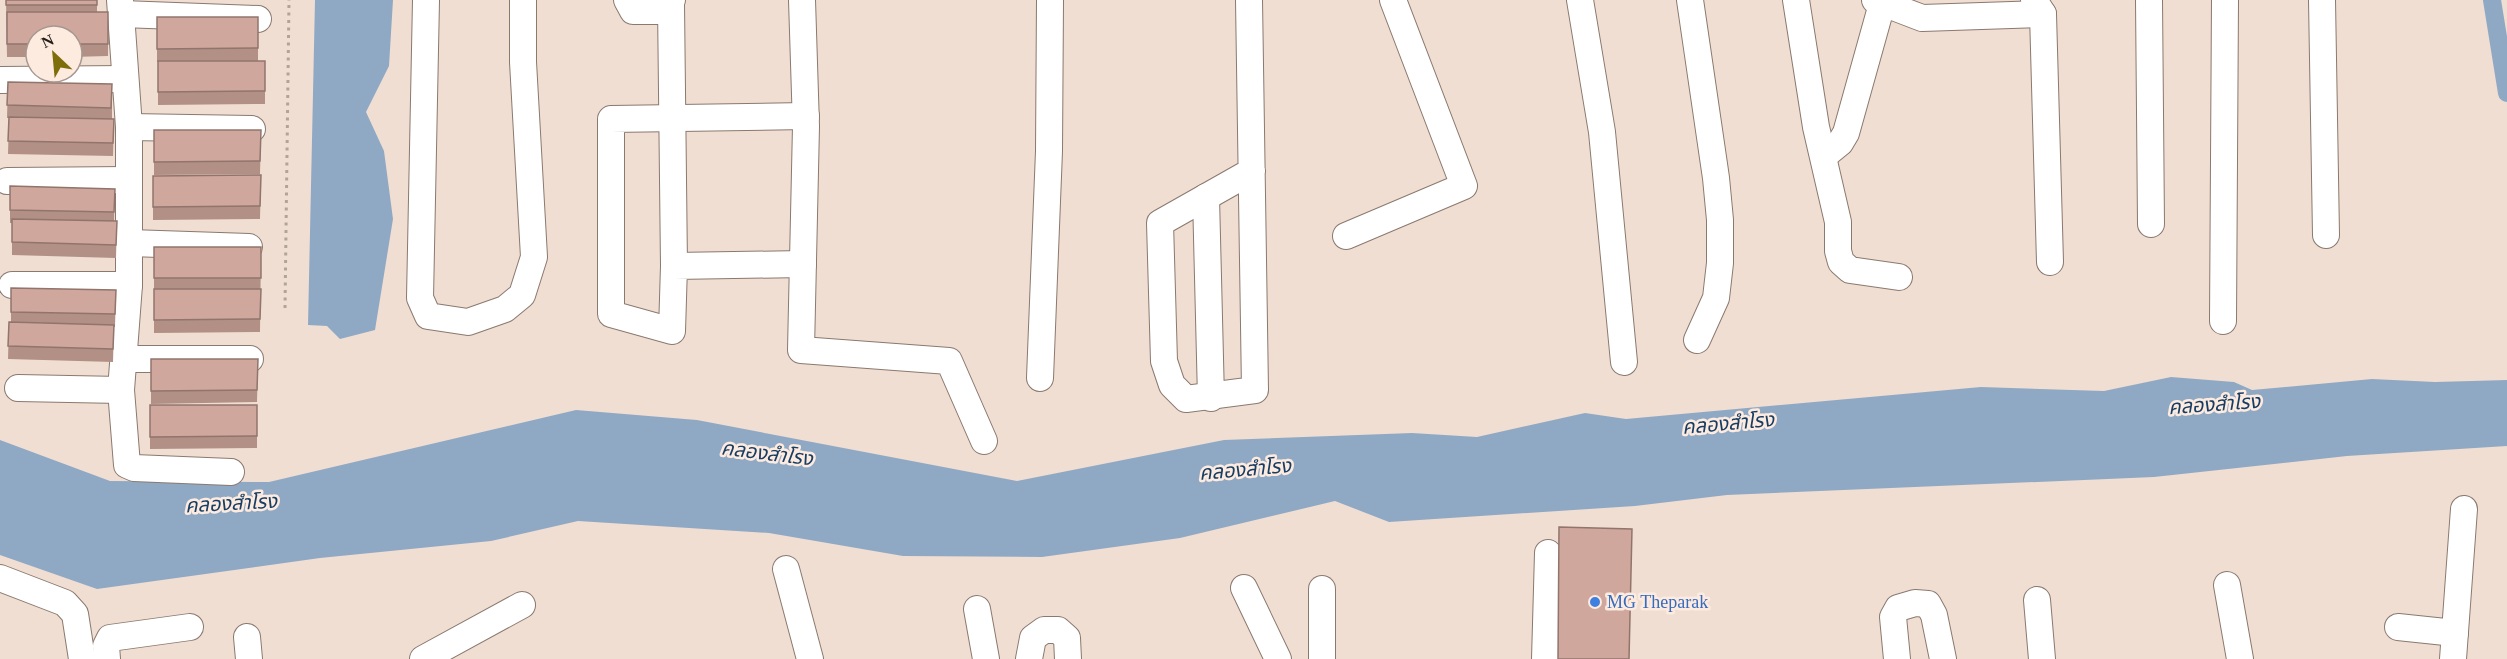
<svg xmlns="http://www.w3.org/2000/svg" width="2507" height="659" font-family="'Times New Roman','Noto Sans Thai',serif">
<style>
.water{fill:#8fa9c5}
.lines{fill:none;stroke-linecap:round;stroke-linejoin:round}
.canal{stroke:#8fa9c5;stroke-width:18}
.minor-casing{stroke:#8a796f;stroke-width:28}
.path{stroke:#b2a399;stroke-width:3;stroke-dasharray:3 4.5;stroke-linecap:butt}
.minor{stroke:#fff;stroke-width:26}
.wall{fill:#b29086}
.building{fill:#cfa79c;stroke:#91756d;stroke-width:1.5}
.shop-dot{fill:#3f7fe0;stroke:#feebe0;stroke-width:2}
.labels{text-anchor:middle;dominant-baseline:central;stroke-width:5;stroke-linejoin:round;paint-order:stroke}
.shop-label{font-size:18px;fill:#366cbe;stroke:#feebe0;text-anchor:start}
.water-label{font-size:20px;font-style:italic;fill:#163d63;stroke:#feebe0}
</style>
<rect width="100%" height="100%" fill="#f1ded2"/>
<g class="water">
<polygon points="315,0 393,0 389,66 366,112 384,151 393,219 375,330 340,339 327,326 308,325"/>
<polygon points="2171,377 2234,382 2252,390 2372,379 2435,382 2507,380 2507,446 2347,456 2154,477 1727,495 1635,506 1389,522 1335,501 1180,538 1042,557 903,556 769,533 578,521 491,541 320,558 97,589 0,555 0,440 110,481 269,482 576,410 697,420 1017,481 1224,440 1412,433 1477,437 1585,413 1626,419 1981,387 2104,391"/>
</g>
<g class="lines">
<polyline class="canal" points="2492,0 2507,93"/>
<g class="minor-casing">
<g id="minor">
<polyline points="120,0 129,127 129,285 121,390 127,465 134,468 231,472"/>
<polyline points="426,0 420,298 428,316 468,322 505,309 522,295 534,257 523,62 523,0"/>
<polyline points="627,0 633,11 666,11 672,0"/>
<polyline points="802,0 806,126 801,350 949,361 984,441"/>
<polyline points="1249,0 1255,390 1186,399 1172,385 1164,361 1160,223 1252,171"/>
<polyline points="1580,0 1602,132 1624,362"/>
<polyline points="1690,0 1716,178 1720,220 1720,263 1716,298 1697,340"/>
<polyline points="1796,0 1816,127 1838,222 1838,251 1841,262 1850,270 1899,277"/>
<polyline points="1875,0 1922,18 2043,14"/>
<polyline points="2034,0 2043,14 2050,262"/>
<polyline points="2149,0 2151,224"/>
<polyline points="2322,0 2326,235"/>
<polyline points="671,4 674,266"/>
<polyline points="122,14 258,19"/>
<polyline points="0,80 125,79"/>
<polyline points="129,127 252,129"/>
<polyline points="1824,156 1840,143 1846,133 1882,4"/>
<polyline points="7,181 128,180"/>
<polyline points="1206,197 1211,398"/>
<polyline points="1346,236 1464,186 1393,0"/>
<polyline points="130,243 249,247"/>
<polyline points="803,264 674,266 672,331 611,314 611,119 806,116"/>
<polyline points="12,285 129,285"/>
<polyline points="2223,321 2225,0"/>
<polyline points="124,359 250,359"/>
<polyline points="1040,378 1049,151 1050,0"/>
<polyline points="18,388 121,390"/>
<polyline points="786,569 810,659"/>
<polyline points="0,578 65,603 75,614 82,659"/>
<polyline points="2227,585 2240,659"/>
<polyline points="1244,588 1278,659"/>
<polyline points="1322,589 1322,659"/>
<polyline points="2037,600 2042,659"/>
<polyline points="977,609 986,659"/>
<polyline points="2398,627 2455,633"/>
<polyline points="247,637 249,659"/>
<polyline points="107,659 106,646 110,638 190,627"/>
<polyline points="423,659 522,605"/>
<polyline points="1029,659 1033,638 1044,630 1058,630 1067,638 1068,659"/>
<polyline points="1545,659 1548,553"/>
<polyline points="1897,659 1893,617 1898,608 1915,603 1928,604 1934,615 1943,659"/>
<polyline points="2453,659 2464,509"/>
</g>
</g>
<polyline class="path" points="285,308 289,0"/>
<use href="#minor" class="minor"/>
</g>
<g class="wall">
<polygon points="6,0 97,0 97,12 108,12 108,56 72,57 72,36 36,36 36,57 7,57"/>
<polygon points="157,17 258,17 258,61 265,61 265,104 158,105 158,62 157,62"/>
<polygon points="8,82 112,84 112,119 114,119 113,156 8,154 9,118 7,118"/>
<polygon points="154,130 261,130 260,174 154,175"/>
<polygon points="261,175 260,219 153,220 153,176"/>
<polygon points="10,186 115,189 114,221 117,221 116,258 12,255 12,223 10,223"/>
<polygon points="154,247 261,247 260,332 154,333"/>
<polygon points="11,288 116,290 115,327 114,327 113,362 8,359 9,322 11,322"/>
<polygon points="151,359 258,359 257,402 151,404"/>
<polygon points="150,405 257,405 257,448 150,449"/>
</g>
<g class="building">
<rect x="6" y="0" width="91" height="5"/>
<polygon points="7,12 108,12 108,44 72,44 72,36 36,36 36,44 7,44"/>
<polygon points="157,17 258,17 258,48 157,49"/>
<polygon points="158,61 265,61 265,91 158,92"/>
<polygon points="8,82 112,84 111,108 7,105"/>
<polygon points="9,117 114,119 113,143 8,141"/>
<polygon points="154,130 261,130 260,161 154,162"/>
<polygon points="261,175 260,206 153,207 153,176"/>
<polygon points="10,186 115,189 114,212 10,210"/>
<polygon points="12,219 117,221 116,245 12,242"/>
<rect x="154" y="247" width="107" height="31"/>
<polygon points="11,288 116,290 115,314 11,312"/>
<polygon points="154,289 261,289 260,319 154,320"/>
<polygon points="9,322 114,325 113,349 8,346"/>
<polygon points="151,359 258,359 257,390 151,391"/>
<polygon points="150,405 257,405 257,436 150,437"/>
<polygon points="1559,527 1632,529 1629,659 1558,659"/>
</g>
<circle class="shop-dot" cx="1595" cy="602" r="6"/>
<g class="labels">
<g class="shop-label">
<text x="1607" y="602">MG Theparak</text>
</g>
<g class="water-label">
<text transform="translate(2214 404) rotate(-4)">คลองสำโรง</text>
<text transform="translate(1728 423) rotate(-5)">คลองสำโรง</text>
<text transform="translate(767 453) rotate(7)">คลองสำโรง</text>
<text transform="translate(1245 469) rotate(-5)">คลองสำโรง</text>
<text transform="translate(231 503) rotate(-3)">คลองสำโรง</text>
</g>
</g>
<g transform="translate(54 54) rotate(334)"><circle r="28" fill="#feebe0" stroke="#a69890" stroke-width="1.5"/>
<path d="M0-4.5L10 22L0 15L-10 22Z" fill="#7e6e0a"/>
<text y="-9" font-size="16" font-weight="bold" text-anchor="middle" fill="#221c17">N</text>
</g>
</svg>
